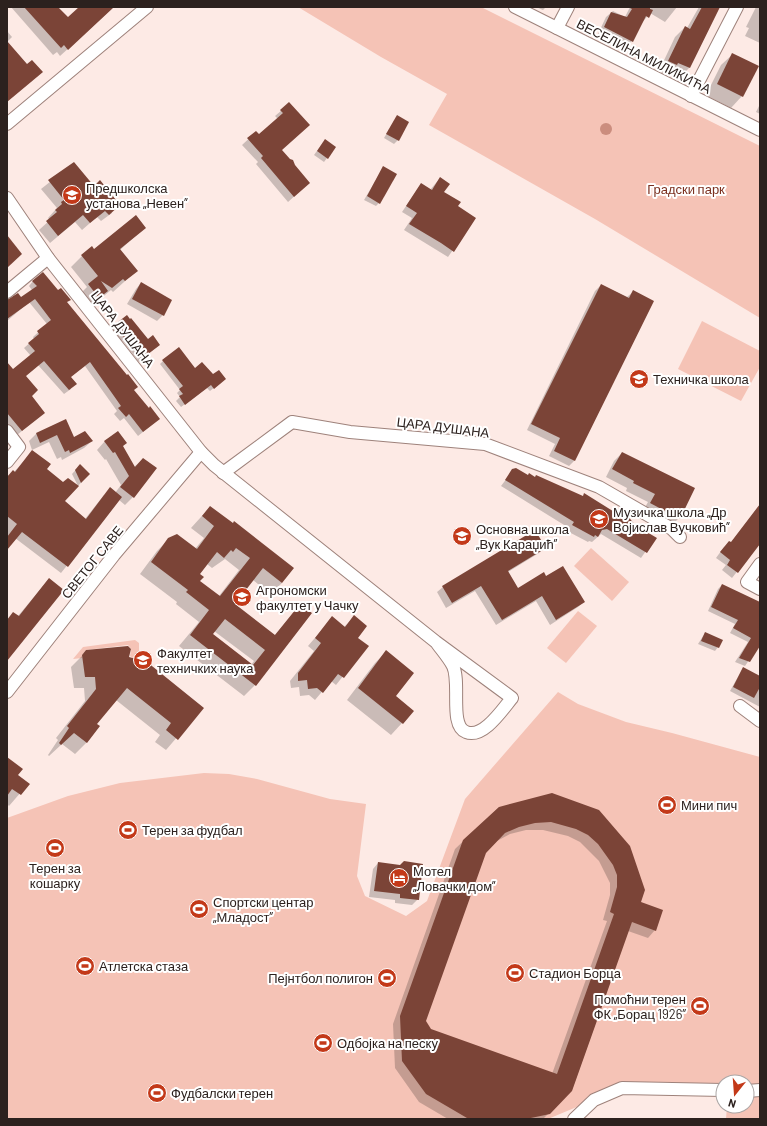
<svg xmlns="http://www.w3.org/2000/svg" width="767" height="1126" font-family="Barlow,sans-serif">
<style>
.green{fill:#f5c3b6}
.water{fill:#cb8d7e}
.shadow{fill:#0003;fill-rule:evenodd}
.building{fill:#7b4437;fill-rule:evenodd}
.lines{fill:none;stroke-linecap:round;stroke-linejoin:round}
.minor-casing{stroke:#9e827b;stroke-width:14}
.minor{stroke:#fff;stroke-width:12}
.labels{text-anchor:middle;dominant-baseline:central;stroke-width:4;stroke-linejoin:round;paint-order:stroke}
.street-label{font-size:13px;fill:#2c211e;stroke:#fff}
.poi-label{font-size:13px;fill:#2c211e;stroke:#fff;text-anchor:start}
.park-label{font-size:13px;fill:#7c3120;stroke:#fff}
</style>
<rect width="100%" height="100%" fill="#fdeae5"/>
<g class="green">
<polygon points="298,7 481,7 760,146 760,318 595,219 429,125 447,94 381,57"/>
<polygon points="702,321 760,351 760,367 741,401 678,369"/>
<polygon points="591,548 629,582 612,601 574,566"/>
<polygon points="578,611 597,626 566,663 547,648"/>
<polygon points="135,640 139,643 139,659 136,658 134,659 130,656 131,649 128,645 86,650 82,655 82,658 73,659 83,647"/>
<polygon points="558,692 578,704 626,722 672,733 760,757 760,1119 726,1119 727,1106 747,1106 747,1082 723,1082 723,1090 622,1088 548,1119 7,1119 7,818 68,796 120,783 204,773 229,774 257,779 330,799 366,804 357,876 365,896 406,916 427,901 465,799"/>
</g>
<circle class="water" cx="606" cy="129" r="6"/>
<g class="shadow">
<polygon points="11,7 57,7 68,19 81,7 114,7 60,56 57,52 53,55"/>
<polygon points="536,7 546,7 543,10"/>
<polygon points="630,7 677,7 665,22 650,13 641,24 632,41 625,47 598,34 606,17 613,11 625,17"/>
<polygon points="699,7 719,7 689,68 679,78 668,72 666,75 659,71 675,37 685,27 687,28"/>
<polygon points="756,7 760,7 760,43 745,36 749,28 746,27"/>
<polygon points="7,31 12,37 7,42"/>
<polygon points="733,54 742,96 731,108 706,95 721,65"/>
<polygon points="289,104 281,150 309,183 288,202 256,164 258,162 242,145 256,132 259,135 278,119 275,116"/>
<polygon points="760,104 760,114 756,112"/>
<polygon points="397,116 398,140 394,144 384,138"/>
<polygon points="322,144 327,158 324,162 314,155"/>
<polygon points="74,163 112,213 101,221 97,217 82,230 75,222 50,243 39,230 50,220 48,218 57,208 41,189"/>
<polygon points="383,168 379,203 376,206 364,200"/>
<polygon points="440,178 443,193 457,207 475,218 448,257 404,230 412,218 402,212 421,184 430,190"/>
<polygon points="145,227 120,250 135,272 113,292 111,290 88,309 78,296 87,287 71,267 82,256"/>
<polygon points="33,281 66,302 133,391 154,423 138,436 124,418 120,421 114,414 117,411 85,366 70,377 71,389 64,394 38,365 25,376 39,417 17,435 7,423 7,364 13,371 31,356 24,348 34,339 33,337 47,324 29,302 7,321 7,300 21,299 32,290 29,286"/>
<polygon points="141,283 163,315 157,321 127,304 136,289"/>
<polygon points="601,285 627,297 633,292 574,461 569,466 549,456 555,444 527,430 595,291"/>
<polygon points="126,317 148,341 159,345 139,362 122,340 115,346 106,334"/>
<polygon points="163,361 195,369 212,376 221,382 210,391 207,388 181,407 176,401 180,397 177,393 180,390 160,364"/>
<polygon points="65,421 73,438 92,441 84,448 62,460 61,457 57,459 49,442 32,450 29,441 36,434"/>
<polygon points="105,441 122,446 134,467 143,459 133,497 125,505 119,500 61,573 15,538 7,548 7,477 14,472 33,451 46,469 63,501 85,519 104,495 115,493 121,485 106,459 105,460 97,450"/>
<polygon points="622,453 679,518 671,526 643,511 648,502 626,491 627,488 606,477 614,461"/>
<polygon points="80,465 89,474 78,486 72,474"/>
<polygon points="513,470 634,525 655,538 641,558 601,534 592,542 589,541 588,542 567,531 569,528 501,486"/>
<polygon points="759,506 760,546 758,545 732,578 722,570 726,565 716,558 724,547 731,543"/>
<path d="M210,507L282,583L270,594L253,580L234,604L274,636L300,605L311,614L255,685L244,696L179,646L199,622L176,604L177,602L140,574L157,551L169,539L195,549L204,538L191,528ZM225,559L239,570L219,596L199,581V575L207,564L212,568ZM214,631L254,661L251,665L212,635Z"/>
<polygon points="544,548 539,553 508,572 518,589 546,577 584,602 578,607 550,625 536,601 496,625 475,591 446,608 437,592 443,587"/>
<polygon points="49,579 7,660 7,620 13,613 18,616"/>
<polygon points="722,585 760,603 760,644 745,666 735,662 748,642 730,633 735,624 708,611 718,589"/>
<polygon points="354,617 357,638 367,646 336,685 331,681 315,700 309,695 300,696 299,687 291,688 290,681 314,651 308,646 332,618 344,627"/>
<polygon points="705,633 718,647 715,651 698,644"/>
<polygon points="87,651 128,657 202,708 166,750 155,742 160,735 116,700 95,724 87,742 75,754 62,744 49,756 48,755 58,740 56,738 85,701 84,688 74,688 71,667"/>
<polygon points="386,652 395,696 413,711 391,735 347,700 375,663"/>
<polygon points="743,668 760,677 760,707 730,691"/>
<polygon points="7,761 17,776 28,784 9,806 7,804"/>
<path d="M499,807L599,811L639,903L655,930L648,938L628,931L572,1090L543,1119H448L419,1102L395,1068L393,1024L455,849ZM526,830H543L568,836L580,842L599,861L610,883V895L603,920L607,921L552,1074L430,1030L425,1021L485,852L497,841L510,834Z"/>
<polygon points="378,863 401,866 418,899 412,905 395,903 395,900 369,897 373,869"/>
</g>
<g class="building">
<polygon points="24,7 58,7 68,17 79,7 114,7 68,50 64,45 61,48"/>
<polygon points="628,7 650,7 650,9 653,10 649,18 646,16 633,42 604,27 611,12 627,17 632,9"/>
<polygon points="702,7 720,7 690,68 678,63 677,65 668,61 685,26 690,29"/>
<polygon points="7,41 27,64 32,60 43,72 7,102"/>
<polygon points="732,53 759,66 743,97 717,84"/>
<polygon points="289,102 310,125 282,150 290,159 293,160 295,165 310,183 294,197 261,158 263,156 247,138 256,131 259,134 283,113 280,110"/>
<polygon points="397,115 409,122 399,141 386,134"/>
<polygon points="325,139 336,147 328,159 317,151"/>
<polygon points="74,162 94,186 100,180 120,205 109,215 105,211 90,223 83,215 58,236 46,221 57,212 55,210 62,204 61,202 64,200 48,180"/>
<polygon points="383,166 397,174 380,204 367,196"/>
<polygon points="440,177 450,184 444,192 461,202 458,206 476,218 454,252 441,243 409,224 417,213 406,206 421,183 432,190"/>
<polygon points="136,215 146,228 120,249 138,271 125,281 123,279 112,288 101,281 108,291 99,298 88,284 98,276 81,255 92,246 94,249"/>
<polygon points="7,235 22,254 7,268"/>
<polygon points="43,272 58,290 61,288 71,300 67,302 127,375 128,374 138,387 134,390 149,408 150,406 160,419 143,432 129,414 126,417 118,408 121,406 90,362 71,377 77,384 69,390 44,361 26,376 38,390 32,396 45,413 22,431 7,413 7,362 13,369 35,351 28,343 39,334 37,331 51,320 35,299 7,319 7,300 18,293 21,297 37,286 32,281"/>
<polygon points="141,282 172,300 164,316 132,299"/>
<polygon points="601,284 629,298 633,290 654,301 575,461 554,451 560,438 531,424"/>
<polygon points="127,315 130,319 131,318 148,339 153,335 160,345 148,354 131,332 124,338 114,325"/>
<polygon points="179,347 195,368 202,362 213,374 219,370 226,379 214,389 211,385 185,405 179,396 183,394 179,389 183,386 162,360"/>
<polygon points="66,419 74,437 85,431 93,441 70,453 69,450 65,452 57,435 40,443 36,433"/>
<polygon points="118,431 127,443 123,446 135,467 143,458 157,468 134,498 120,487 129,476 115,452 113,453 104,441"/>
<polygon points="32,450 51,464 47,469 63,482 68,478 79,486 65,501 86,519 110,487 122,497 68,567 22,532 7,550 7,537 17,524 7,516 7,477 13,470 15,472"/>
<polygon points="622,452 695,488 680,519 650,503 655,494 633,483 634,481 612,469"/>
<polygon points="80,464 90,474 81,483 75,470"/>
<polygon points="516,468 528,475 529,473 535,477 536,475 583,496 584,493 624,518 627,515 635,525 657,538 647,553 607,529 602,530 598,537 595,535 594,537 572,525 574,522 505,480 512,469"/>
<polygon points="760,504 760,544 738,573 727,565 730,560 720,552 729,541 731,542"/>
<path d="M210,506L233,523L234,521L294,568L282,583L263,568L235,604L275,635L300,604L312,613L256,686L190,635L209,610L186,592L188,590L151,562L168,538L177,534L197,549L214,526L202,516ZM236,548L250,558L220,596L200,581L204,577L200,574L217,552L224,558L231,550L233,552ZM225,619L265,650L253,665L213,634Z"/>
<polygon points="535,530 546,548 508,571 518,588 544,572 546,576 563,566 585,602 556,620 542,596 502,620 481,586 452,603 442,586"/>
<polygon points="49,578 64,590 7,661 7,620 13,612 19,616"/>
<polygon points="722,584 760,602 760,646 750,662 739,658 751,638 733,628 738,620 711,607"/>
<polygon points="354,615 367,626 358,638 369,646 344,678 338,674 323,693 317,688 308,689 307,680 298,681 298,673 321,643 315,638 332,616 345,627"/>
<polygon points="705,632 723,640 719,648 701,641"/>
<polygon points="128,646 131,649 129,657 147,662 204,708 178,740 166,730 171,723 127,688 97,724 100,726 87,743 74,733 61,745 59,743 69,728 67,726 96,689 95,677 85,677 82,655 86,650"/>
<polygon points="386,650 414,673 396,696 414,711 403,724 358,688"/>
<polygon points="743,667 760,676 760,687 754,698 733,687"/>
<polygon points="7,757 23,769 18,775 30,784 21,795 12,789 7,796"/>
<path d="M552,793L599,810L630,846L645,890L641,902L663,910L656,931L632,922L572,1091L550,1114L526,1119L467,1118L426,1094L402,1061L400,1016L463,840L499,807ZM551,822L576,829L588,835L598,844L613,865L617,875V887L610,912L614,914L557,1074L431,1029L426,1021L486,853L505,833L519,827L535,823Z"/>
<polygon points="404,861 423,864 419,900 400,898 400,894 374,891 378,862 400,865"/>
</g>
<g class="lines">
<g class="minor-casing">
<g id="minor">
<polyline points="515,7 760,130"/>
<polyline points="557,28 568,7"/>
<polyline points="691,96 737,7"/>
<polyline points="7,124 147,7"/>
<path d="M7,198L48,258L201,452L214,465L436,642L512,698C502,710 483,739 466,732C449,726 461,683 453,666C449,658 441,649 436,642"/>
<polyline points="7,292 48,258"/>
<polyline points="7,431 19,447 7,462"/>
<polyline points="223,473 292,422 350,432 485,444 599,487 672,529 680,537"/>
<polyline points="760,564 747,582 760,589"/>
<polyline points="7,692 114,555 201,452"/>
<polyline points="740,706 760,721"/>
<polyline points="747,1091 760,1090"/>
<polyline points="574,1119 594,1100 622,1088 723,1090"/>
</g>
</g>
<use href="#minor" class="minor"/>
</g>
<defs>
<g id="school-disc" transform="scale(1)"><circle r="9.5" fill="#c33919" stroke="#fff"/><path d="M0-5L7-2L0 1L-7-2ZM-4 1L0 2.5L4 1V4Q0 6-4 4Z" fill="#fff"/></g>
<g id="university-disc" transform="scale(1)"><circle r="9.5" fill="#c33919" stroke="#fff"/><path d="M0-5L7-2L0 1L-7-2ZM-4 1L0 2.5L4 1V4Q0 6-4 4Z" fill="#fff"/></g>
<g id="stadium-disc" transform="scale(1)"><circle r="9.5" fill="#c33919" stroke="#fff"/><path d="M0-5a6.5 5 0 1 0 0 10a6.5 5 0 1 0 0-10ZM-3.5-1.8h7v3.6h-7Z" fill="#fff"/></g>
<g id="hotel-disc" transform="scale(1)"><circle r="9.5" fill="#c33919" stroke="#fff"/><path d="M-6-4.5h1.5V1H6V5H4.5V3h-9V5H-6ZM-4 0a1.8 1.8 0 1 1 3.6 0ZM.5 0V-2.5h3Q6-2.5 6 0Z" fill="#fff"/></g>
</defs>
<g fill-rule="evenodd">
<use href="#school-disc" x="72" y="195"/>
<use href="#school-disc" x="639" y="379"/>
<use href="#school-disc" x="599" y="519"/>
<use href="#school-disc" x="462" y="536"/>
<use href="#university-disc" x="242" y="597"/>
<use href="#university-disc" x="143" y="660"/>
<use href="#stadium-disc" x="667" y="805"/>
<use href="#stadium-disc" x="128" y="830"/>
<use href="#stadium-disc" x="55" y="848"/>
<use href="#hotel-disc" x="399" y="878"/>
<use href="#stadium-disc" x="199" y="909"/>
<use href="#stadium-disc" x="85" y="966"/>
<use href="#stadium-disc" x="515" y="973"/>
<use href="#stadium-disc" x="387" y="978"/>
<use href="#stadium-disc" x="700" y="1006"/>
<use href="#stadium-disc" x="323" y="1043"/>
<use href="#stadium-disc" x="157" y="1093"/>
</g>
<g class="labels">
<g class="street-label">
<text transform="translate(644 56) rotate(27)">ВЕСЕЛИНА МИЛИКИЋА</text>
<text transform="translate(123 329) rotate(52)">ЦАРА ДУШАНА</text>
<text transform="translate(443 427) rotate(7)">ЦАРА ДУШАНА</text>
<text transform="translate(92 562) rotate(-51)">СВЕТОГ САВЕ</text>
</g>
<g class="poi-label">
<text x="86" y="188">Предшколска<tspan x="86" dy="15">установа „Невен”</tspan></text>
<text x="653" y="379">Техничка школа</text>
<text x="613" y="512">Музичка школа „Др<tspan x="613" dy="15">Војислав Вучковић”</tspan></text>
<text x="476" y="529">Основна школа<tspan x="476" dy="15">„Вук Караџић”</tspan></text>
<text x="256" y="590">Агрономски<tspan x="256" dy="15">факултет у Чачку</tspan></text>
<text x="157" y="653">Факултет<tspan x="157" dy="15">техничких наука</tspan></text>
<text x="681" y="805">Мини пич</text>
<text x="142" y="830">Терен за фудбал</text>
<text x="55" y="868" text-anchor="middle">Терен за<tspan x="55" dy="15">кошарку</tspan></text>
<text x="413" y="871">Мотел<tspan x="413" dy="15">„Ловачки дом”</tspan></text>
<text x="213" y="902">Спортски центар<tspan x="213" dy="15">„Младост”</tspan></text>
<text x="99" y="966">Атлетска стаза</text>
<text x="529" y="973">Стадион Борца</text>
<text x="373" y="978" text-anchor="end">Пејнтбол полигон</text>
<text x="686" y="999" text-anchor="end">Помоћни терен<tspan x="686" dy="15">ФК „Борац 1926”</tspan></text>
<text x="337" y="1043">Одбојка на песку</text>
<text x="171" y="1093">Фудбалски терен</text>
</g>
<g class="park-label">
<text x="686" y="189">Градски парк</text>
</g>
</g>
<rect width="767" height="1126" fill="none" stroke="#2c211e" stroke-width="16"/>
<g transform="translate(735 1094) rotate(197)"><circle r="19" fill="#ffffff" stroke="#aba6a5"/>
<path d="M0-3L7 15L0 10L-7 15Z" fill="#c33919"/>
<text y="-6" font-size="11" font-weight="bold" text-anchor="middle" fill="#2c211e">N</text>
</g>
</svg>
